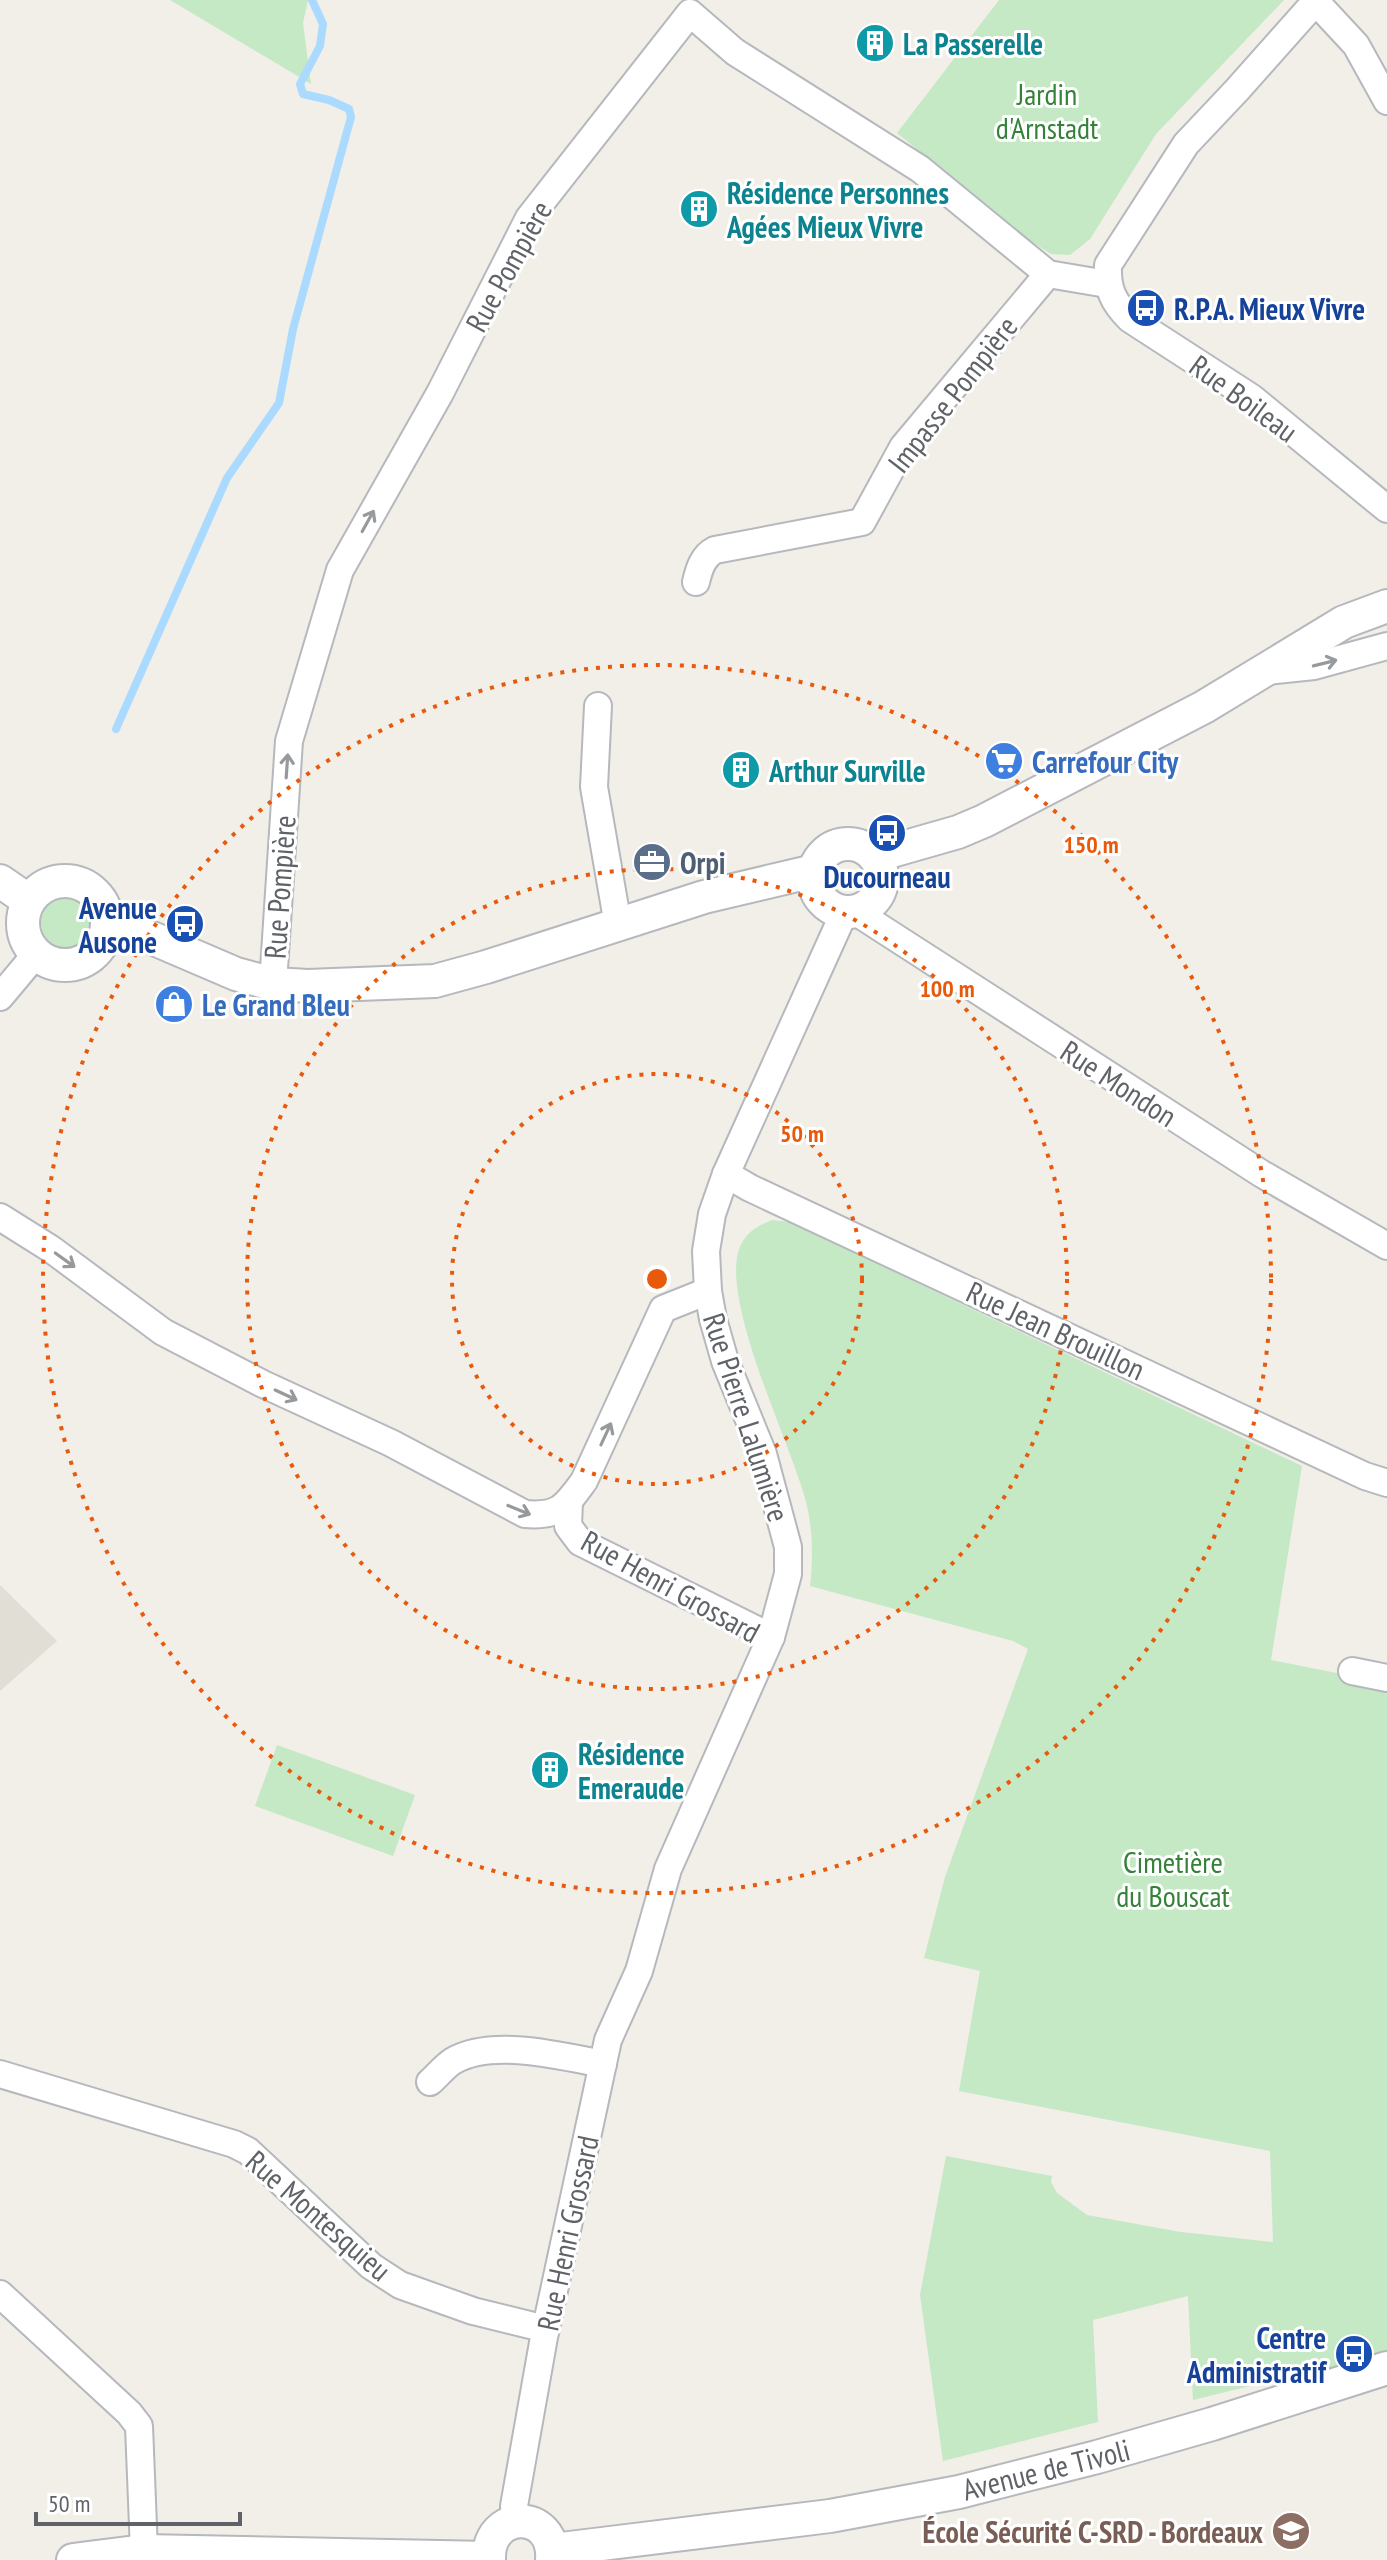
<svg xmlns="http://www.w3.org/2000/svg" width="1387" height="2560" font-family="'PT Sans Narrow',sans-serif">
<style>
.education{fill:#e1ded6}
.green{fill:#c5e8c5}
.lines{fill:none;stroke-linecap:round;stroke-linejoin:round}
.stream{stroke:#aadaff;stroke-width:8}
.minor-casing{stroke:#b5b8bc;stroke-width:30}
.tertiary-casing{stroke:#b5b8bc;stroke-width:36}
.minor{stroke:#fff;stroke-width:26}
.tertiary{stroke:#fff;stroke-width:32}
.oneway{stroke:#979a9d}
.ring{fill:none;stroke:#e8590c;stroke-width:4;stroke-dasharray:4 8}
.labels{text-anchor:middle;dominant-baseline:central;stroke-width:6;stroke-linejoin:round;paint-order:stroke}
.culture-label{font-size:30px;font-weight:bold;fill:#0d838f;stroke:#fff;text-anchor:start}
.park-label{font-size:30px;fill:#348238;stroke:#fff}
.street-label{font-size:30px;fill:#5f6368;stroke:#fff}
.transit-label{font-size:30px;font-weight:bold;fill:#164399;stroke:#fff;text-anchor:end}
.shop-label{font-size:30px;font-weight:bold;fill:#366cbe;stroke:#fff;text-anchor:start}
.service-label{font-size:30px;font-weight:bold;fill:#4e5e75;stroke:#fff;text-anchor:start}
.education-label{font-size:30px;font-weight:bold;fill:#785e54;stroke:#fff;text-anchor:end}
.centre{fill:#e8590c;stroke:#fff;stroke-width:4}
.ring-label{font-size:24px;text-anchor:middle;font-weight:bold;fill:#e8590c;stroke:#fff;stroke-width:6;stroke-linejoin:round;paint-order:stroke}
</style>
<rect width="100%" height="100%" fill="#f1efe8"/>
<polygon class="education" points="0,1585 57,1641 0,1691"/>
<g class="green">
<polygon points="170,0 308,0 303,23 311,84"/>
<polygon points="999,0 1284,0 1156,134 1090,239 1070,255 1051,254 1029,240 897,133"/>
<circle cx="66" cy="923" r="25"/>
<path d="M772,1220L789,1222L1302,1466L1271,1660L1387,1683V2368L1285,2402L1278,2379L1193,2400L1188,2296L1093,2320L1098,2422L943,2461L920,2295L946,2156L1052,2176L1051,2182L1057,2193L1087,2215L1181,2232L1273,2242L1270,2151L959,2091L980,1971L924,1958L945,1877L1028,1649L1013,1641L810,1586C813,1560 813,1532 807,1506C795,1450 712,1289 743,1241C750,1230 760,1225 772,1220Z"/>
<polygon points="277,1745 415,1795 393,1856 255,1806"/>
</g>
<g class="lines">
<polyline class="stream" points="116,729 227,478 279,403 293,329 351,117 349,109 329,100 303,94 300,84 320,46 323,24 312,0"/>
<g class="minor-casing">
<g id="minor">
<path d="M1317,0L1237,90L1186,144L1108,265C1107,289 1113,302 1130,319L1252,398L1387,509"/>
<polyline points="1316,2 1356,45 1387,101"/>
<path d="M696,582C699,569 703,556 715,550L862,522L903,447L1048,274"/>
<polyline points="1266,671 1314,666 1387,646"/>
<polyline points="598,706 594,787 618,925"/>
<polyline points="856,912 1262,1174 1387,1246"/>
<polyline points="273,984 289,741 340,570 440,393 529,218 690,13 735,52 920,169 1048,274 1107,284"/>
<polyline points="0,997 36,954"/>
<polyline points="726,1174 750,1188 1365,1476 1387,1483"/>
<path d="M0,1217L51,1249L163,1332L263,1384L391,1443L525,1514C559,1517 565,1507 584,1481L663,1309L708,1291"/>
<polyline points="569,1502 568,1526 580,1542 771,1637"/>
<polyline points="1352,1671 1387,1678"/>
<polyline points="0,2074 234,2144 248,2151 371,2266 400,2285 473,2311 546,2329"/>
<path d="M430,2082C437,2076 445,2066 453,2061C492,2038 562,2056 603,2064"/>
<polyline points="0,2294 129,2413 139,2426 144,2551"/>
<polyline points="515,2522 514,2506 544,2337 608,2040 639,1971 668,1869 771,1637 788,1574 788,1547 763,1454 725,1361 713,1319 708,1291 706,1251 712,1214 726,1174 844,913"/>
</g>
</g>
<g class="tertiary-casing">
<g id="tertiary">
<circle cx="848" cy="878" r="34"/>
<polyline points="874,856 958,832 984,821 1204,707 1344,622 1387,606"/>
<circle cx="65" cy="923" r="42"/>
<polyline points="0,881 29,901"/>
<polyline points="107,930 152,938 236,974 273,984 308,986 435,981 486,967 704,897 814,871"/>
<polyline points="553,2550 830,2516 959,2492 1097,2457 1212,2424 1387,2368"/>
<polyline points="73,2560 144,2551 489,2558"/>
<path d="M489,2560C487,2508 556,2509 552,2560"/>
</g>
</g>
<use href="#minor" class="minor"/>
<use href="#tertiary" class="tertiary"/>
</g>
<defs><path id="oneway-shaft" d="M-6 0H5M1.5-3L5.5 0L1.5 3" fill="none" stroke-width="1.6" stroke-linecap="round" stroke-linejoin="round" transform="scale(2)"/></defs>
<g class="oneway">
<use href="#oneway-shaft" transform="translate(368 521) rotate(-61)"/>
<use href="#oneway-shaft" transform="translate(1325 663) rotate(-14)"/>
<use href="#oneway-shaft" transform="translate(287 766) rotate(-86)"/>
<use href="#oneway-shaft" transform="translate(65 1260) rotate(36)"/>
<use href="#oneway-shaft" transform="translate(286 1395) rotate(25)"/>
<use href="#oneway-shaft" transform="translate(606 1434) rotate(-65)"/>
<use href="#oneway-shaft" transform="translate(519 1510) rotate(22)"/>
</g>
<g class="ring">
<circle cx="657" cy="1279" r="205"/>
<circle cx="657" cy="1279" r="410"/>
<circle cx="657" cy="1279" r="614"/>
</g>
<defs>
<g id="building-disc" transform="scale(2)"><circle r="9.5" fill="#0f9aa8" stroke="#fff"/><path d="M-4-6H4V6H1V3H-1V6H-4ZM-2.5-4.3h1.7v1.8h-1.7ZM.8-4.3h1.7v1.8H.8ZM-2.5-1h1.7V.8h-1.7ZM.8-1h1.7V.8H.8Z" fill="#fff"/></g>
<g id="bus-disc" transform="scale(2)"><circle r="9.5" fill="#1a4fb4" stroke="#fff"/><path d="M-5-6H5V4H4V6H2V4H-2V6H-4V4H-5ZM-3.5-4V0h7V-4ZM-3.5 1.2v1.5H-2V1.2ZM2 1.2v1.5H3.5V1.2Z" fill="#fff"/></g>
<g id="supermarket-disc" transform="scale(2)"><circle r="9.5" fill="#3f7fe0" stroke="#fff"/><path d="M-6-5.5h2.5l.6 2H6L4.5 2H-2.5L-4.4-4H-6ZM-1.5 3.2a1.3 1.3 0 1 0 .1 0ZM3 3.2a1.3 1.3 0 1 0 .1 0Z" fill="#fff"/></g>
<g id="office-disc" transform="scale(2)"><circle r="9.5" fill="#5c6f8a" stroke="#fff"/><path d="M-6-3h4V-5.5h4V-3h4V5H-6ZM-1-4.5V-3h2v-1.5ZM-6 0V1H6V0Z" fill="#fff"/></g>
<g id="shop-disc" transform="scale(2)"><circle r="9.5" fill="#3f7fe0" stroke="#fff"/><path d="M-5-2.5h2.3a2.7 3.5 0 0 1 5.4 0H5L5.5 6h-11ZM-1.5-2.5h3a1.5 2.3 0 0 0-3 0Z" fill="#fff"/></g>
<g id="university-disc" transform="scale(2)"><circle r="9.5" fill="#8d6e63" stroke="#fff"/><path d="M0-5L7-2L0 1L-7-2ZM-4 1L0 2.5L4 1V4Q0 6-4 4Z" fill="#fff"/></g>
</defs>
<g fill-rule="evenodd">
<use href="#building-disc" x="875" y="43"/>
<use href="#building-disc" x="699" y="209"/>
<use href="#bus-disc" x="1146" y="308"/>
<use href="#supermarket-disc" x="1004" y="761"/>
<use href="#building-disc" x="741" y="770"/>
<use href="#bus-disc" x="887" y="833"/>
<use href="#office-disc" x="652" y="862"/>
<use href="#bus-disc" x="185" y="924"/>
<use href="#shop-disc" x="174" y="1004"/>
<use href="#building-disc" x="550" y="1770"/>
<use href="#bus-disc" x="1354" y="2354"/>
<use href="#university-disc" x="1291" y="2531"/>
</g>
<g class="labels">
<g class="culture-label">
<text x="903" y="43">La Passerelle</text>
<text x="727" y="192">Résidence Personnes<tspan x="727" dy="34">Agées Mieux Vivre</tspan></text>
<text x="769" y="770">Arthur Surville</text>
<text x="578" y="1753">Résidence<tspan x="578" dy="34">Emeraude</tspan></text>
</g>
<g class="park-label">
<text x="1047" y="93">Jardin<tspan x="1047" dy="34">d'Arnstadt</tspan></text>
<text x="1173" y="1861">Cimetière<tspan x="1173" dy="34">du Bouscat</tspan></text>
</g>
<g class="street-label">
<text transform="translate(508 266) rotate(-61)">Rue Pompière</text>
<text transform="translate(952 394) rotate(-52)">Impasse Pompière</text>
<text transform="translate(1244 398) rotate(36)">Rue Boileau</text>
<text transform="translate(279 887) rotate(-86)">Rue Pompière</text>
<text transform="translate(1119 1083) rotate(33)">Rue Mondon</text>
<text transform="translate(1056 1330) rotate(25)">Rue Jean Brouillon</text>
<text transform="translate(747 1417) rotate(72)">Rue Pierre Lalumière</text>
<text transform="translate(671 1586) rotate(29)">Rue Henri Grossard</text>
<text transform="translate(319 2215) rotate(41)">Rue Montesquieu</text>
<text transform="translate(567 2233) rotate(-78)">Rue Henri Grossard</text>
<text transform="translate(1046 2469) rotate(-14)">Avenue de Tivoli</text>
</g>
<g class="transit-label">
<text x="1174" y="308" text-anchor="start">R.P.A. Mieux Vivre</text>
<text x="887" y="876" text-anchor="middle">Ducourneau</text>
<text x="157" y="907">Avenue<tspan x="157" dy="34">Ausone</tspan></text>
<text x="1326" y="2337">Centre<tspan x="1326" dy="34">Administratif</tspan></text>
</g>
<g class="shop-label">
<text x="1032" y="761">Carrefour City</text>
<text x="202" y="1004">Le Grand Bleu</text>
</g>
<g class="service-label">
<text x="680" y="862">Orpi</text>
</g>
<g class="education-label">
<text x="1263" y="2531">École Sécurité C-SRD - Bordeaux</text>
</g>
</g>
<circle cx="657" cy="1279" r="12" class="centre"/>
<g class="ring-label">
<text x="1091" y="853">150 m</text>
<text x="947" y="997">100 m</text>
<text x="802" y="1142">50 m</text>
</g>
<path d="M36 2512v12h204v-12" fill="none" stroke="#5f6368" stroke-width="4"/>
<text x="48" y="2512" font-size="24" fill="#5f6368" stroke="#ffffff" stroke-width="6" paint-order="stroke">50 m</text>
</svg>
